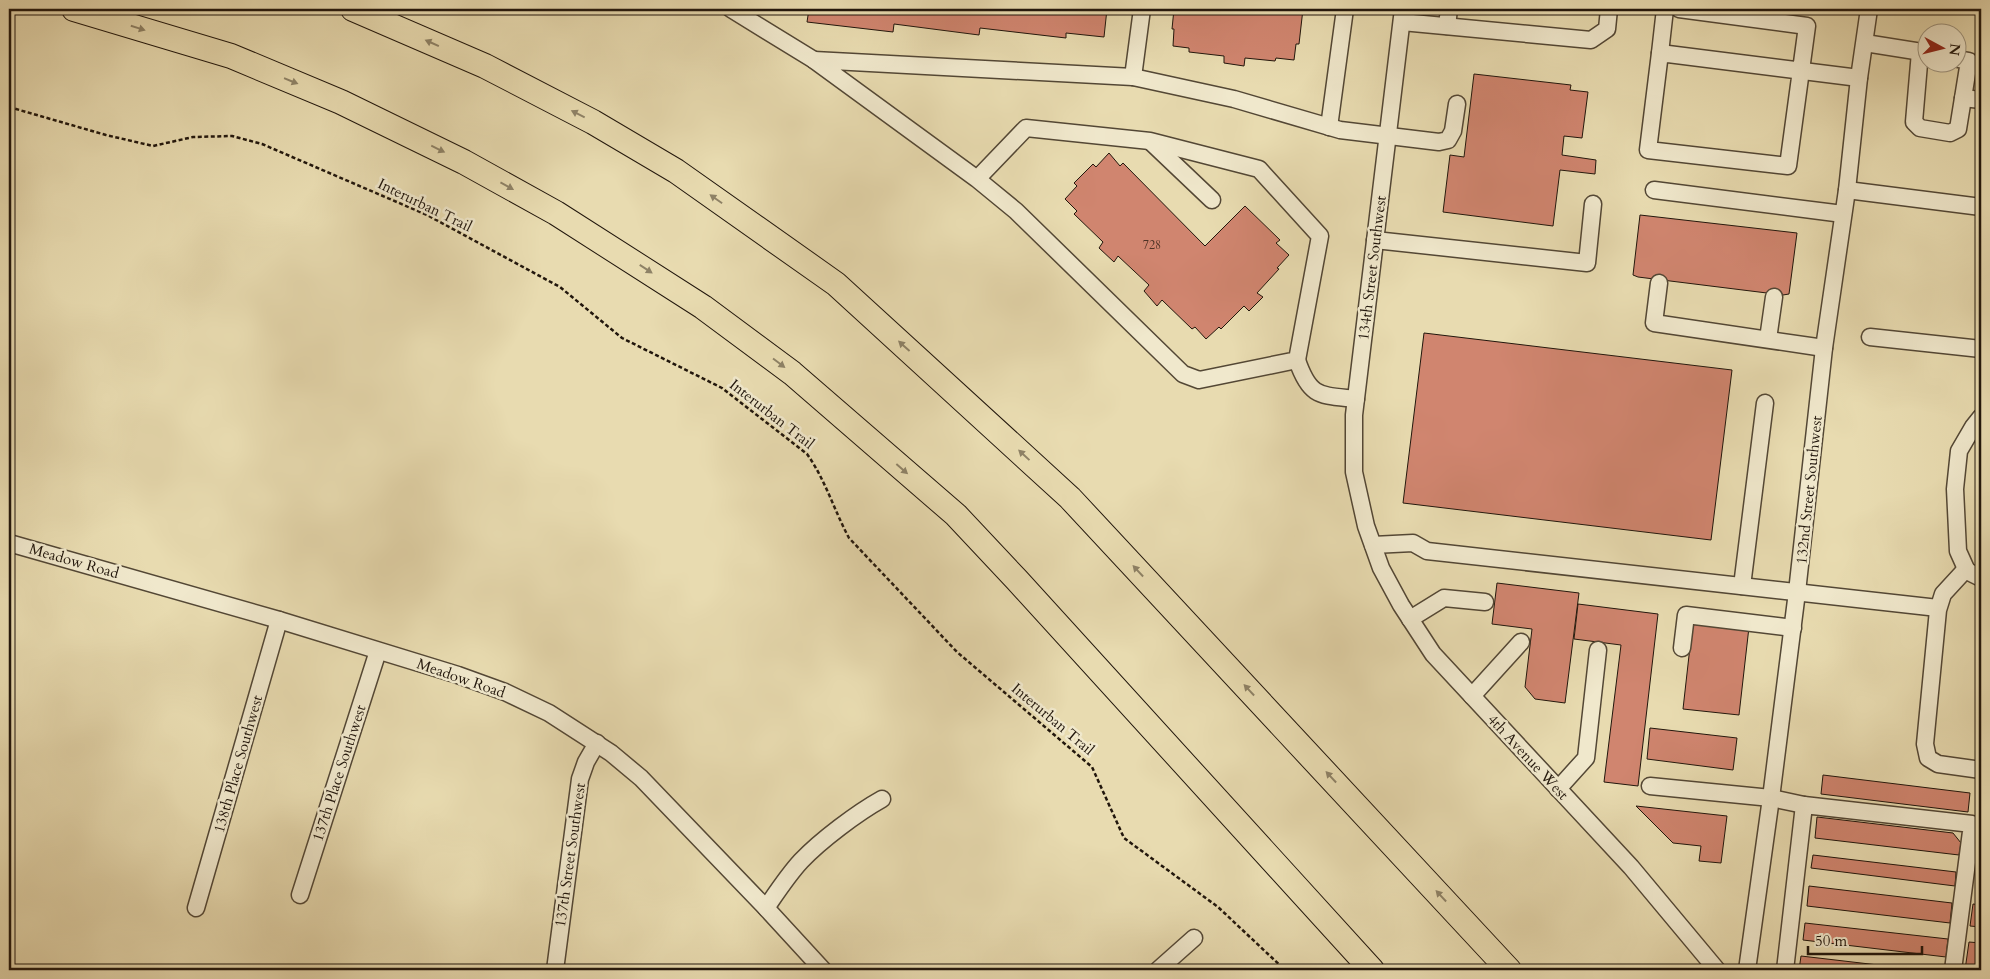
<svg xmlns="http://www.w3.org/2000/svg" width="1990" height="979" font-family="Cardo,serif">
<style>
.building{fill:#d0856f;stroke:#21160c}
.lines{fill:none;stroke-linecap:round;stroke-linejoin:round}
.minor-casing{stroke:#534735;stroke-width:19}
.highway-casing{stroke:#21160c;stroke-width:26}
.path{stroke:#21160c;stroke-width:2.5;stroke-dasharray:4 2.5;stroke-linecap:butt}
.minor{stroke:#f0e8cc;stroke-width:16}
.highway{stroke:#e8dbb0;stroke-width:24}
.oneway{fill:#8e8266}
.labels{text-anchor:middle;dominant-baseline:central;stroke-width:5;stroke-linejoin:round;paint-order:stroke}
.number-label{font-size:12px;fill:#4d3225}
.street-label{font-size:15px;fill:#21160c;stroke:#f0e8cc}
</style>
<rect width="100%" height="100%" fill="#e8dbb0"/>
<filter id="stains"><feTurbulence type="fractalNoise" baseFrequency=".004" numOctaves="4"/><feColorMatrix values="0 0 0 0 .2 0 0 0 0 .09 0 0 0 0 .02 0 0 0 .5 -.17"/></filter>
<radialGradient id="worn" r=".72"><stop offset=".6" stop-color="#630" stop-opacity="0"/><stop offset="1" stop-color="#630" stop-opacity=".3"/></radialGradient>
<g class="building">
<polygon points="809,9 1107,9 1104,37 1066,33 1066,38 980,28 979,35 894,24 893,32 807,22"/>
<polygon points="1174,9 1303,9 1299,44 1296,44 1294,60 1276,58 1275,61 1245,58 1244,66 1224,63 1224,56 1189,52 1189,48 1173,46 1174,29 1172,29"/>
<polygon points="1520,9 1559,9 1558,13"/>
<polygon points="1474,74 1571,85 1570,90 1588,92 1582,138 1564,136 1562,155 1596,160 1595,174 1560,170 1553,226 1443,212 1450,155 1464,157"/>
<polygon points="1109,153 1120,166 1123,163 1205,246 1245,206 1280,240 1276,243 1289,255 1277,268 1279,269 1257,293 1263,297 1249,311 1244,306 1221,329 1219,327 1206,339 1195,327 1192,329 1162,300 1157,306 1144,291 1149,285 1118,256 1114,262 1099,248 1103,242 1074,214 1077,211 1065,199 1077,186 1074,183 1093,164 1096,167"/>
<polygon points="1640,215 1797,233 1789,294 1783,295 1638,277 1633,275"/>
<polygon points="1424,333 1732,370 1711,540 1403,503"/>
<polygon points="1497,583 1579,593 1565,703 1535,699 1525,687 1532,629 1492,624"/>
<polygon points="1578,604 1658,614 1638,786 1604,782 1621,645 1574,639"/>
<polygon points="1693,620 1749,627 1739,715 1683,709"/>
<polygon points="1650,728 1737,738 1733,770 1647,759"/>
<polygon points="1823,775 1970,793 1968,812 1821,794"/>
<polygon points="1636,806 1727,816 1721,863 1699,861 1701,846 1673,843"/>
<polygon points="1817,817 1953,833 1961,843 1959,855 1815,838"/>
<polygon points="1813,855 1956,872 1955,886 1811,868"/>
<polygon points="1977,874 1981,875 1981,889 1976,888"/>
<polygon points="1809,886 1952,903 1950,923 1807,906"/>
<polygon points="1973,904 1981,905 1981,927 1970,926"/>
<polygon points="1805,923 1948,939 1946,957 1803,940"/>
<polygon points="1969,942 1981,943 1981,970 1965,970"/>
<polygon points="1801,956 1921,970 1799,970"/>
</g>
<g class="lines">
<g class="minor-casing">
<g id="minor">
<polyline points="731,9 814,60"/>
<polyline points="1403,9 1354,415 1354,472 1366,526 1381,568 1401,605 1433,654 1631,867 1717,970"/>
<polyline points="1679,9 1807,26 1788,166 1648,150 1660,53 1859,78"/>
<polyline points="1402,22 1591,40 1607,29 1609,9"/>
<polyline points="1447,26 1449,9"/>
<polyline points="1865,43 1928,53"/>
<polyline points="1920,52 1914,122 1920,128 1950,133 1958,129 1969,61 1958,59"/>
<polyline points="1660,53 1665,9"/>
<polyline points="1133,77 1142,9"/>
<polyline points="1963,98 1981,100"/>
<polyline points="1329,127 1345,9"/>
<polyline points="1151,142 1212,200"/>
<polyline points="977,179 1026,128 1150,141 1259,169 1320,236 1297,360 1199,380 1183,374 1016,211 977,179 814,60 1133,77 1234,99 1340,130 1439,142 1448,140 1453,131 1457,104"/>
<polyline points="1654,190 1843,214"/>
<polyline points="1847,190 1981,207"/>
<polyline points="1375,240 1587,263 1593,204"/>
<polyline points="1659,283 1654,323 1824,348"/>
<polyline points="1870,337 1981,349"/>
<polyline points="1768,339 1774,297"/>
<path d="M1297,360C1310,398 1320,395 1356,399"/>
<polyline points="1981,417 1973,427 1959,451 1955,489 1958,551 1967,571 1981,578"/>
<polyline points="9,543 279,620 458,675 505,692 549,713 611,753 641,778 766,908 823,970"/>
<polyline points="1373,545 1413,543 1427,551 1938,608"/>
<polyline points="1966,569 1943,594 1938,610 1925,744 1928,758 1938,764 1981,770"/>
<polyline points="1742,586 1765,403"/>
<polyline points="1410,619 1444,598 1485,602"/>
<polyline points="1682,648 1686,615 1793,628"/>
<polyline points="1472,696 1521,642"/>
<polyline points="1650,786 1771,798 1804,805"/>
<polyline points="1558,789 1586,758 1598,650"/>
<polyline points="300,895 378,651"/>
<polyline points="196,908 279,620"/>
<path d="M766,908C777,892 788,875 801,861C821,840 857,813 882,799"/>
<polyline points="555,970 580,779 586,762 597,743"/>
<polyline points="1158,970 1194,938"/>
<polyline points="1747,970 1771,798 1797,592 1824,348 1847,190 1859,78 1869,9"/>
<polyline points="1785,970 1804,805 1972,824 1953,970"/>
</g>
</g>
<g class="highway-casing">
<g id="highway">
<polyline points="74,9 231,56 341,102 464,162 556,213 703,307 792,373 956,515 1017,580 1372,970"/>
<polyline points="353,9 485,66 593,122 676,171 836,284 1070,498 1509,970"/>
</g>
</g>
<path class="path" d="M9,107L106,135L153,146L193,137L232,136L262,144L427,215L560,287L622,338L722,388L807,454C825,479 834,510 849,538L957,652L1092,767L1124,838L1218,907L1285,970"/>
<use href="#minor" class="minor"/>
<use href="#highway" class="highway"/>
</g>
<defs><path id="oneway-solid" d="M-6-.8H1V-3.2L6.5 0L1 3.2V.8H-6Z" transform="scale(1.25)"/></defs>
<g class="oneway">
<use href="#oneway-solid" transform="translate(138 28) rotate(17)"/>
<use href="#oneway-solid" transform="translate(432 43) rotate(-156)"/>
<use href="#oneway-solid" transform="translate(291 81) rotate(22)"/>
<use href="#oneway-solid" transform="translate(578 114) rotate(-153)"/>
<use href="#oneway-solid" transform="translate(438 149) rotate(26)"/>
<use href="#oneway-solid" transform="translate(507 186) rotate(29)"/>
<use href="#oneway-solid" transform="translate(716 199) rotate(-145)"/>
<use href="#oneway-solid" transform="translate(646 269) rotate(33)"/>
<use href="#oneway-solid" transform="translate(904 346) rotate(-138)"/>
<use href="#oneway-solid" transform="translate(779 363) rotate(37)"/>
<use href="#oneway-solid" transform="translate(1024 455) rotate(-137)"/>
<use href="#oneway-solid" transform="translate(902 469) rotate(41)"/>
<use href="#oneway-solid" transform="translate(1138 571) rotate(-133)"/>
<use href="#oneway-solid" transform="translate(1249 690) rotate(-133)"/>
<use href="#oneway-solid" transform="translate(1331 777) rotate(-133)"/>
<use href="#oneway-solid" transform="translate(1441 896) rotate(-133)"/>
</g>
<g class="labels">
<g class="number-label">
<text x="1152" y="245">728</text>
</g>
<g class="street-label">
<text transform="translate(425 205) rotate(26)">Interurban Trail</text>
<text transform="translate(1372 268) rotate(-83)">134th Street Southwest</text>
<text transform="translate(772 414) rotate(38)">Interurban Trail</text>
<text transform="translate(1809 490) rotate(-84)">132nd Street Southwest</text>
<text transform="translate(74 561) rotate(16)">Meadow Road</text>
<text transform="translate(461 678) rotate(19)">Meadow Road</text>
<text transform="translate(1053 719) rotate(40)">Interurban Trail</text>
<text transform="translate(1528 757) rotate(47)">4th Avenue West</text>
<text transform="translate(238 764) rotate(-74)">138th Place Southwest</text>
<text transform="translate(339 773) rotate(-72)">137th Place Southwest</text>
<text transform="translate(570 855) rotate(-82)">137th Street Southwest</text>
</g>
</g>
<rect width="1990" height="979" fill="none" stroke="#e8dbb0" stroke-width="30"/>
<rect x="10" y="10" width="1970" height="959" fill="none" stroke="#21160c" stroke-width="2.5"/>
<rect x="15" y="15" width="1960" height="949" fill="none" stroke="#21160c"/>
<g transform="translate(1942 48) rotate(97)"><circle r="24" fill="#f0e8cc" stroke="#9d947f"/>
<path d="M0-4L9 19L0 12L-9 19Z" fill="#8f2418"/>
<text y="-8" font-size="14" font-weight="bold" text-anchor="middle" fill="#21160c">N</text>
</g>
<path d="M1808 946v8h114v-8" fill="none" stroke="#21160c" stroke-width="2.5"/>
<text x="1815" y="946" font-size="15" fill="#21160c" stroke="#f0e8cc" stroke-width="4" paint-order="stroke">50 m</text>
<rect width="100%" height="100%" filter="url(#stains)"/>
<rect width="100%" height="100%" fill="url(#worn)"/>
</svg>
